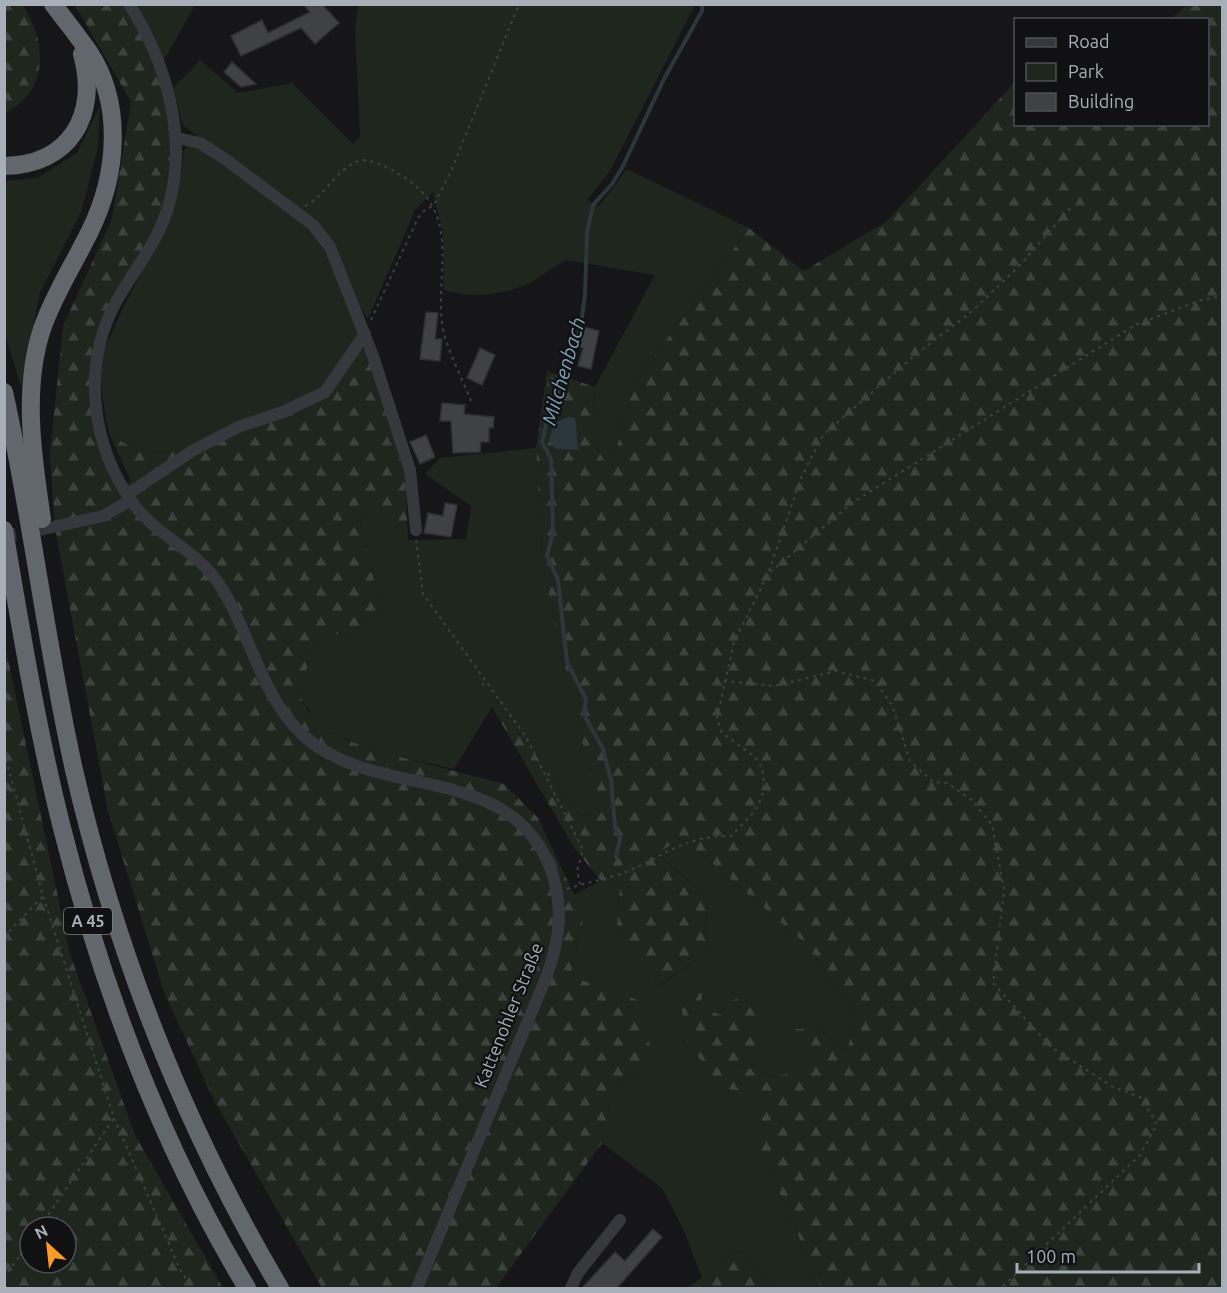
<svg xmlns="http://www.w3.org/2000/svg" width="1227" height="1293" font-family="Ubuntu,sans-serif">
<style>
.green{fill:#1e261e}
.forest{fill:url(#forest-firs);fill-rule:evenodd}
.water{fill:#2b373d}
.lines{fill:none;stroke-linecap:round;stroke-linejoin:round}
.stream{stroke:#2b373d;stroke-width:4}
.building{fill:#404145;stroke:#303034;stroke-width:1.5}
.minor-tunnel{stroke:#333538;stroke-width:12;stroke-dasharray:12 6;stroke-linecap:butt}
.path{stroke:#3d4044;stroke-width:2;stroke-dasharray:3 4.5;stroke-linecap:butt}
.minor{stroke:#37383d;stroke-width:12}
.highway{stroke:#62676e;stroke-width:18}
.labels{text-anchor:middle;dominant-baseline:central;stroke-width:4.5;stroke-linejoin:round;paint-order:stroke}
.shield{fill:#111113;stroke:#7a8087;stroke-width:1.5}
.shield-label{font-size:16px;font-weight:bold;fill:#a7afb9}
.street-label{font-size:18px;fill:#a7afb9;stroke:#111113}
.water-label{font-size:20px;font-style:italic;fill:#7ca2b6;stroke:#111113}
</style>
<defs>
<pattern id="forest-firs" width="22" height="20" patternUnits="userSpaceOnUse" patternTransform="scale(1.5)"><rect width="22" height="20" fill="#1e261e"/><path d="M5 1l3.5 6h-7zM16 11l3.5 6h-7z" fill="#3c433d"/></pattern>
</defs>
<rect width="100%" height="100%" fill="#161618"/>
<g class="green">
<polygon points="129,5 195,5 164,60 157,62"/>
<path d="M358,5H695L610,171L587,200L599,206L627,169L749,228L632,386L611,472L593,441L595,387L655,275L567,260C553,267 540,278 527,284C501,296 470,298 444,290L443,233L433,192L415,210L368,319L355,300L333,246L210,144L183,126L173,88L200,60L238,93L292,83L353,144L360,136L355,29Z"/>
<polygon points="100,105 98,147 82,210 40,293 21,387 5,334 4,181 37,178 77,153"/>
<path d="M188,146H200L319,237L365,333L323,390L186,449L143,454L110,435C104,413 100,385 101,362C102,352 110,338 114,328C135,277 185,206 183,151Z"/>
<path d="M536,448L543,570L587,762L597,815L580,816L481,680L492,707L454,769C401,756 328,751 300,696L315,636L352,632L381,607L360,525L371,494L408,540L466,539L471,506L425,474L440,458Z"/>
<polygon points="684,839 804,942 857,1015 847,1051 818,1029 814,1073 770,1076 737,1064 723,1016 700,1007 702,993 686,1041 766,1092 755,1136 821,1288 771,1288 740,1250 702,1278 685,1233 662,1188 602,1143 612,1089 642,1069 570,976 584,917 573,895 601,881 620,883 617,926 658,986 706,954 707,897 656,852"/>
</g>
<g class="forest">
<path d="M5,4L23,5C47,42 49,92 5,113Z"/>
<polygon points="75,5 129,5 173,115 170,202 109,318 94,397 123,486 131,481 110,435 143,454 186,449 326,394 361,348 371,354 405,472 408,540 371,495 360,525 381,607 352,632 315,637 300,696 307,710 346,740 373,750 504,784 538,818 584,916 570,976 637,1000 651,1050 642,1069 612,1089 602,1143 496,1288 322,1288 215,1102 165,995 108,811 55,528 50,454 63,326 112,219 131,102"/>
<polygon points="1187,5 1222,5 1222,1288 821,1288 755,1136 766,1092 723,1089 686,1041 681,1002 702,992 701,1007 723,1016 727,1002 759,992 762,1016 755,1050 737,1064 770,1076 814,1072 795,1029 818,1029 847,1051 857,1015 804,942 684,839 656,853 707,897 706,954 657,986 617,926 620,883 601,881 575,849 492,707 479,677 580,816 596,815 587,762 543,570 536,448 547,371 595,387 593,441 611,472 632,386 749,228 804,271 887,221 1015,82 1016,124 1208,124 1208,20 1171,19"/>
<path d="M5,645L70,954L135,1135L223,1288H5ZM30,1227H66V1263H30Z"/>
<polygon points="740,1250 771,1288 687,1288"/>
</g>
<path class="water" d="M568,417L575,418C578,429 575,439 579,450L556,449L549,441L554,423Z"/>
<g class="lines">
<polyline class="stream" points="616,857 620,839 615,827 611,780 603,749 584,715 586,699 567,662 558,580 547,556 553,532 551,459 542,442 548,415 560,389 580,329 585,296 587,232 593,205 612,184 623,166 664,79 702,11 702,4"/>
</g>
<g class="building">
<polygon points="303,4 322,4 339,23 315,44 301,28 241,56 231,36 262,20 268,33 310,12"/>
<polygon points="232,62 256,84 241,87 224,72"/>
<polygon points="426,312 438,313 435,339 442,339 440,361 420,359"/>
<polygon points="584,327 599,331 591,369 578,366 583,348 579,347"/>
<polygon points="480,348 495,355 482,385 467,378"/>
<polygon points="442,403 465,405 464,414 494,417 493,428 489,428 489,442 481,442 480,452 453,453 451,421 440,421"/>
<polygon points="426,435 435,457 420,464 410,442"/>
<polygon points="445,503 457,505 451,537 424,533 428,513 443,516"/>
<polygon points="653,1229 662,1237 617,1288 582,1288 615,1252 625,1261"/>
</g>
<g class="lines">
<polyline class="minor-tunnel" points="4,536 53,527"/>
<g class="path">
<path d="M305,206C328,194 336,167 362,160C377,161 391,169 404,177C461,214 436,267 442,323C444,344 463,380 471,401"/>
<polyline points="371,320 418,218 425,210 434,205 452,169 519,4"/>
<polyline points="416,540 423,594 526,737 583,850 577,871 580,884"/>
<polyline points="769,571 801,478 823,435 915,355 970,313 1019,266 1072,206"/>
<polyline points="724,681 774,686 836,671 875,681 892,705 910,761 933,782 947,783 972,800 992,825 1004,890 993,983 1051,1047 1113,1087 1140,1097 1157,1124 1140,1155 1001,1288"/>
<polyline points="4,752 43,896 114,1118 180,1269 191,1288"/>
<polyline points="4,796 15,788"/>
<path d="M567,889C587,882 608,879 626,872C666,855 684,836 731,836L754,812L762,797L764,782L762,768L755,757L722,733L717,718L734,642L768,574L852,503L1135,325L1201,300L1222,296"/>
<polyline points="4,937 43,896"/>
<polyline points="40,1227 114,1118"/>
<polyline points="4,1278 30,1241"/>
</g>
<g class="minor">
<path d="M129,4C166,62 188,137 169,204C159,241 134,270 116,302C81,367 91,447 135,506C157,535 195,550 217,581C250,629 259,695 304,736C377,802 507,760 550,867C564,904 560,939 547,975L417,1288"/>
<polyline points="177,138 200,143 225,159 313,225 330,247 373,356 410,470 416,530"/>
<polyline points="128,494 192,451 238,427 283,412 325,392 365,334"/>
<polyline points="53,527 103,516 131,500"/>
<polyline points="571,1288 578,1273 620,1220"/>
</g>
<g class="highway">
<path d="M4,166C70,165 99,115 82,54"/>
<path d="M4,392C32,517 46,645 74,770C116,952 185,1128 280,1288"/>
<path d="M42,519C33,458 22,390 42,329C54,294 74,264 90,231C117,176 124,105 89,52C78,36 65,20 53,4"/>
<path d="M4,530C21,629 37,729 62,828C102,987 162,1147 247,1288"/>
</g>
</g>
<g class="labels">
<rect class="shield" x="64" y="908" width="48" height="26" rx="4.5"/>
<g class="shield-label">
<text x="88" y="921">A 45</text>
</g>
<g class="street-label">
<text transform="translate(508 1015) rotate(-68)">Kattenohler Straße</text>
</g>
<g class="water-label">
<text transform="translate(563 371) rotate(-74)">Milchenbach</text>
</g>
</g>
<rect width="1227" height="1293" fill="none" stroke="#a7afb9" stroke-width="12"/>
<rect x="1014" y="18" width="195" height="108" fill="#111113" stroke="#4d5055" stroke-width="1.5"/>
<rect x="1026" y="38" width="30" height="9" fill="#37383d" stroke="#4d5055" stroke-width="1.5"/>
<text x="1068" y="48" font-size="18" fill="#a7afb9">Road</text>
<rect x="1026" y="63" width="30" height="18" fill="#1e261e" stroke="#4d5055" stroke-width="1.5"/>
<text x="1068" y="78" font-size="18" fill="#a7afb9">Park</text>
<rect x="1026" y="93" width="30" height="18" fill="#404145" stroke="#4d5055" stroke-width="1.5"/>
<text x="1068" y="108" font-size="18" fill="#a7afb9">Building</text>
<g transform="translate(48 1245) rotate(333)"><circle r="28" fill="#111113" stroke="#4d5055" stroke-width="1.5"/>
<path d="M0-4.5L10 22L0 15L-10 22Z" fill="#fd9b29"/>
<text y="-9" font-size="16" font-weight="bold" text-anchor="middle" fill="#a7afb9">N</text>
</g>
<path d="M1017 1263v9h182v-9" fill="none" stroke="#a7afb9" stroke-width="3"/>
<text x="1026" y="1263" font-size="18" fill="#a7afb9" stroke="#111113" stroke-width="4.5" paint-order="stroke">100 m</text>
</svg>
